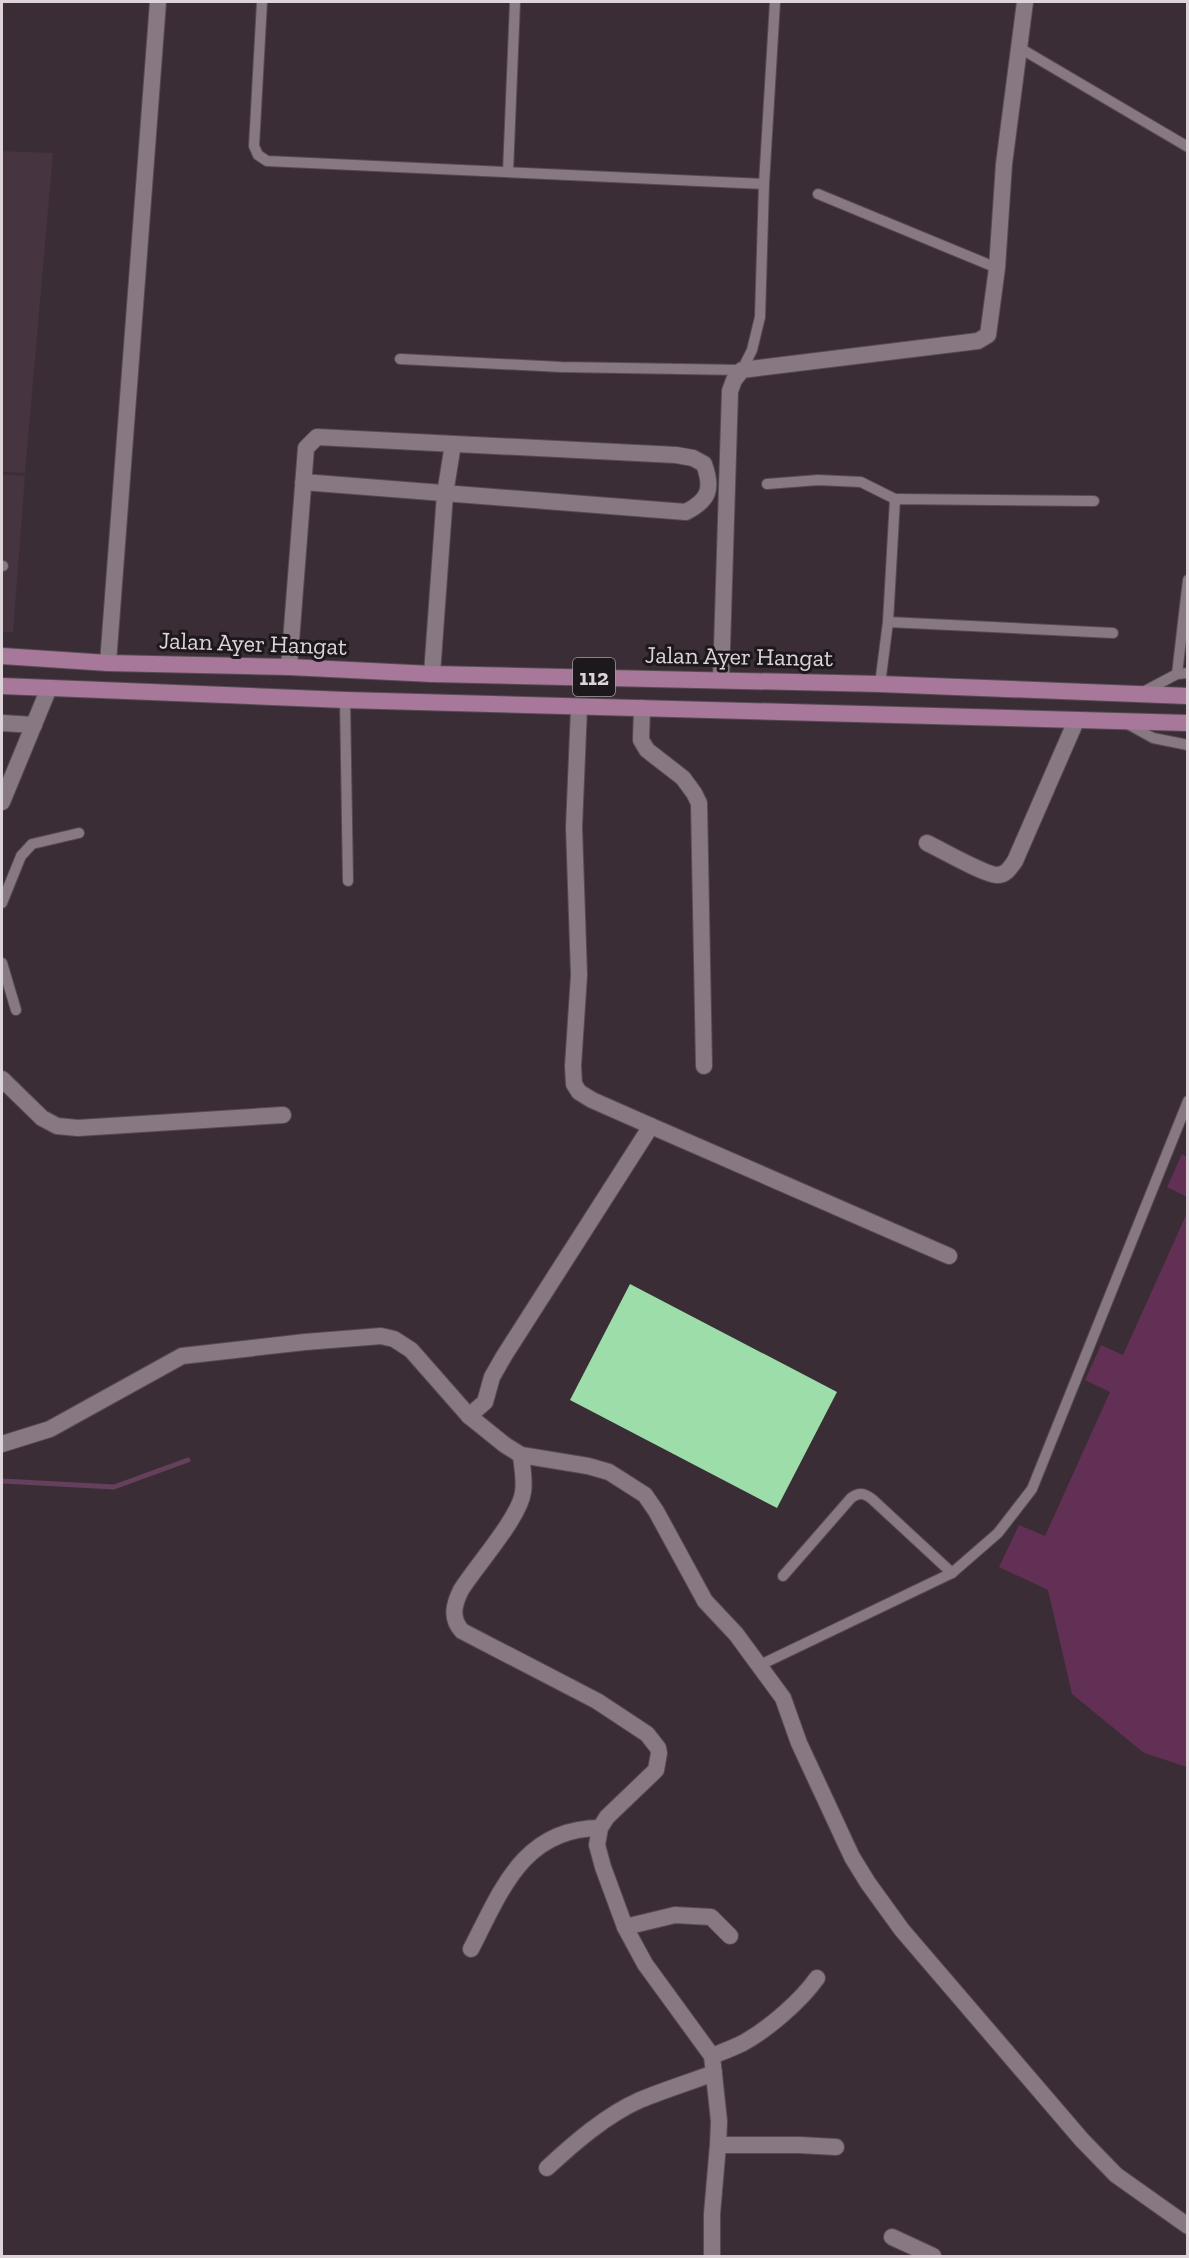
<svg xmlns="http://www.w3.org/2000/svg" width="1189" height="2258" font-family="'Zilla Slab',serif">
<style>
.built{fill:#473441}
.green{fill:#613054}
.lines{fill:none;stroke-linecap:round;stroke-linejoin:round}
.stream{stroke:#65405d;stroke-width:5}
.building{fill:#9cdda9}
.service-casing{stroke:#564b52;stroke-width:12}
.minor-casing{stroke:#564b52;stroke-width:18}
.primary-casing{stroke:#564b52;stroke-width:18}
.service{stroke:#877882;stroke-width:10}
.minor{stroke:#877882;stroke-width:16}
.primary{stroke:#a77899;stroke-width:16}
.labels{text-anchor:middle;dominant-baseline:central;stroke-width:6;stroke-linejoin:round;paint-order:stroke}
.shield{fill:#1d181c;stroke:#a39ca1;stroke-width:1.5}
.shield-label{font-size:22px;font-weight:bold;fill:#ddd4da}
.street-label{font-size:24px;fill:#ddd4da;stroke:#1d181c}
</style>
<rect width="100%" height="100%" fill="#3a2d36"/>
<g class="built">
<polygon points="2,151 53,153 25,473 2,472"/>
<polygon points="2,474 25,476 13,632 2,632"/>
</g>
<g class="green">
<polygon points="1182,1154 1187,1157 1187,1197 1167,1187"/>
<polygon points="1187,1213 1187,1767 1144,1753 1072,1694 1048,1590 999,1567 1019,1525 1045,1536 1110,1392 1085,1380 1101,1345 1123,1355"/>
</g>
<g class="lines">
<polyline class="stream" points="2,1481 114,1487 188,1460"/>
</g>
<polygon class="building" points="630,1284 837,1392 777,1508 570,1400"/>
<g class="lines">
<g class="service-casing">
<g id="service">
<polyline points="262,2 254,146 258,155 267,161 764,184"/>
<polyline points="1018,47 1188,147"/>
<polyline points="508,172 515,2"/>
<polyline points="818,194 997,268"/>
<polyline points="400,359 561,367 742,370 752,350 760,317 764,184 775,2"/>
<polyline points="767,484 818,480 861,482 895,499"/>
<polyline points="2,566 3,566"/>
<polyline points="888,622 1113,633"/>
<polyline points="1177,674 1188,580"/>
<polyline points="880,684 888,622 895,499 1094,501"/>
<polyline points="1143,692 1177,674 1188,673"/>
<polyline points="345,700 348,881"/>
<polyline points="1126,723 1153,738 1188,745"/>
<polyline points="2,903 21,856 32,844 79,833"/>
<polyline points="2,963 16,1010"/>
<path d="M783,1576L851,1498C859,1492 864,1493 872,1499L952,1573"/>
<polyline points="760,1665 952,1573 998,1533 1032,1489 1188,1101"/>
</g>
</g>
<g class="minor-casing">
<g id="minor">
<polyline points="108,663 158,2"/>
<path d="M289,667L306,448L317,437L676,455L693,458L704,464C713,489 709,500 686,512L303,482"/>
<polyline points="432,674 445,494 453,444"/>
<polyline points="721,680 730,391 734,380 742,370 978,341 988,335 997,268 1004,164 1025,2"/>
<polyline points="642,708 641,740 647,750 683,778 694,793 699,803 704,1066"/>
<polyline points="2,723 34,725"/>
<polyline points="2,802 49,688"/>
<path d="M927,843C942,850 983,874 997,875C1006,875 1010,868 1015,861L1076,721"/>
<polyline points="2,1079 42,1118 57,1126 78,1128 283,1115"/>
<polyline points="651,1126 949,1256"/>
<polyline points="469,1416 485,1402 492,1377 504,1356 651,1126 592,1100 579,1092 574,1084 573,1066 579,975 574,827 579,708"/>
<polyline points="2,1444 50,1429 182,1356 305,1342 381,1336 394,1339 411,1350 469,1416 505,1445 521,1455 588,1466 609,1472 645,1495 656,1511 705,1601 736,1634 783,1698 799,1743 852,1857 868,1883 902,1930 1082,2140 1116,2175 1188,2226"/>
<path d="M521,1455C522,1467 525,1480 523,1492C520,1517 476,1566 461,1590C454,1604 450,1618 462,1631L597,1701L647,1734L658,1748L659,1753L656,1770L607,1817L600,1828L597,1845L603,1867L625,1927L645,1964L712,2056L719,2121L718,2145L712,2214V2256"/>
<polyline points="625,1927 675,1915 711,1917 730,1936"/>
<path d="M471,1949C501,1891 523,1828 600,1828"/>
<path d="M712,2056C722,2052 733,2048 743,2043C768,2029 800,2002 817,1978"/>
<polyline points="718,2145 799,2145 836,2147"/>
<path d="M547,2168C574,2143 606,2115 640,2100C664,2090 690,2082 714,2073"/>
<polyline points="892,2237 933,2256"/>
</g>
</g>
<g class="primary-casing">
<g id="primary">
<polyline points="2,656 108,663 289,667 432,674 880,684 1188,696"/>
<polyline points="2,686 345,700 1188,723"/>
</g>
</g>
<use href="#service" class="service"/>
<use href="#minor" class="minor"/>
<use href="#primary" class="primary"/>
</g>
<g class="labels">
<rect class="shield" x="573" y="658" width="42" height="38" rx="4.5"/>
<g class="shield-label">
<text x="594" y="677">112</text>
</g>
<g class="street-label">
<text transform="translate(253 643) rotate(2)">Jalan Ayer Hangat</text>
<text transform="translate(739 656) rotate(1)">Jalan Ayer Hangat</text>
</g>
</g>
<rect width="1189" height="2258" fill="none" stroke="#ddd4da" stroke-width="6"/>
</svg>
